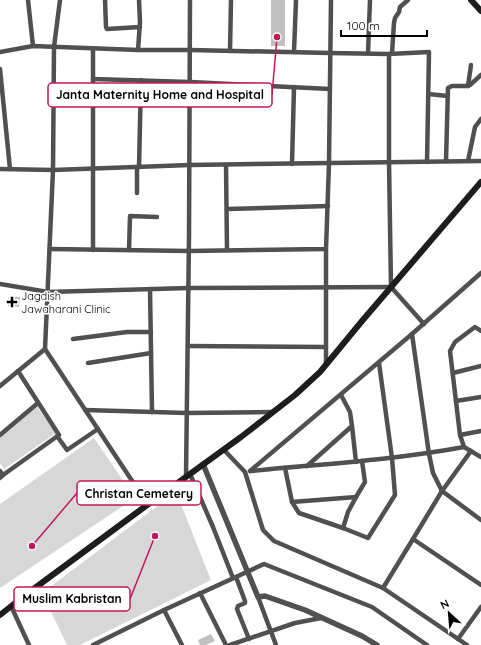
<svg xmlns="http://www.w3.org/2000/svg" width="481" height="645" font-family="Quicksand,sans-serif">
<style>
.green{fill:#d7d7d7}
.building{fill:#c0c0c0}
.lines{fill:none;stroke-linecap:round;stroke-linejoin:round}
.minor{stroke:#505050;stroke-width:4.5}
.tertiary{stroke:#505050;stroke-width:5.5}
.secondary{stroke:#1d1d1d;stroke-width:6}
.poi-dot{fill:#000;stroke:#fff;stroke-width:1.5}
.labels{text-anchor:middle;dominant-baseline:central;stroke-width:3;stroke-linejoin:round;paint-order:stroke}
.poi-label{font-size:11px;fill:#000;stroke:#fff;text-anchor:start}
.leader{fill:none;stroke:#c2185b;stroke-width:1.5}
.callout-dot{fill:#c2185b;stroke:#fff;stroke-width:1.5}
.callout{fill:#fff;stroke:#c2185b;stroke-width:1.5}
.callout-label{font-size:12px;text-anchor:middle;font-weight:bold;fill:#000}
</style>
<rect width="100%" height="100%" fill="#fff"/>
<g class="green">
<polygon points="37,407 56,433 4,469 0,463 0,438"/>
<polygon points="94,438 135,498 0,588 0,504"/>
<polygon points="176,492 211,580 80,645 67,645 42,593"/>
</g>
<g class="building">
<rect x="271" y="0" width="14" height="46"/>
<polygon points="9,296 20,297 19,307 8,306"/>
<polygon points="211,634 215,641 206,645 200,645 198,640"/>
</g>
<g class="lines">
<g class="minor">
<polyline points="28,0 33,46"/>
<polyline points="60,0 54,47 53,170 45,349 148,505"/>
<polyline points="105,0 106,27 107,29 140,27"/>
<polyline points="93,49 93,250"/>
<polyline points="138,50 140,22 139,0"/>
<polyline points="230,51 231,0"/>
<polyline points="0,52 33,46 138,50 190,50 330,53 389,54 389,162 391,287 424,324"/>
<polyline points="294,52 296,0"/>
<polyline points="368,53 370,0"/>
<polyline points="392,53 394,23 395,18 399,12 400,7 408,0"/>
<polyline points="389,54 429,52 427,162"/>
<polyline points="0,69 10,169"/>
<polyline points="93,79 190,82 330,89"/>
<polyline points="468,86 470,85 481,75"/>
<polyline points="428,94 448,96"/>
<polyline points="446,161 448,88 452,86 468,86 471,65"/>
<polyline points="468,161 475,127 481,119"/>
<polyline points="292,164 294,87"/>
<polyline points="226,165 227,250"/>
<polyline points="137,167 137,193"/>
<polyline points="139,167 141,80"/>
<polyline points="0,169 53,170 190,165 481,161"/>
<polyline points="227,209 328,206"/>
<polyline points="50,249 189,251 326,249 329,163 331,0"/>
<polyline points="326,249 326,365"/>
<polyline points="129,250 130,216 157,217"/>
<polyline points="0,284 48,292 189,288 391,287"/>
<polyline points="150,289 152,412"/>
<polyline points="412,334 429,454 433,473 442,491 481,520"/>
<polyline points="73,339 127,332 151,332"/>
<polyline points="188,346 326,347"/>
<polyline points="88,363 151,353"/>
<polyline points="453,373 481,366"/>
<polyline points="0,386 45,349"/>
<polyline points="341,395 350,412 352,426"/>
<polyline points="456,401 481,397"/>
<polyline points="85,410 187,413 273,412"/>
<polyline points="0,435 38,403"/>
<polyline points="460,435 481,431"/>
<polyline points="57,436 67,450 98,429"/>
<polyline points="464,447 460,435 450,351 455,342 475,327 481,331"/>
<polyline points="224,450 245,472 263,530 274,541 383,588 413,539 442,491 471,451"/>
<polyline points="307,466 352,426 356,462"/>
<polyline points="285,468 292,502 299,513 343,528 368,538 395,495 392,458 379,363"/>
<polyline points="0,471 3,475 0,478"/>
<polyline points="250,471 412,334 481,273"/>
<path d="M251,471C322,464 394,460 464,447L481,457"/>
<polyline points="190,474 213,527 233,578"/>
<polyline points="3,475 59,435 18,371"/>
<polyline points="186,477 189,236 190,0"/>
<polyline points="292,502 356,497 365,482 362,461"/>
<polyline points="343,528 348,512 356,497"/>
<polyline points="413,539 481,585"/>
<polyline points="236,577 245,601 245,603 238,606 237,609 249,639"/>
<polyline points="383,588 467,645"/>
<polyline points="200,593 226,645"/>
<polyline points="258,597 276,645"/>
<polyline points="11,606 29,645"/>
<polyline points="164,610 264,564 372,607 427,645"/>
<polyline points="458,639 481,607"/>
<polyline points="93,645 164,610 182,645"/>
<polyline points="230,645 295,623 321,618"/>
</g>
<polyline class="tertiary" points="203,464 258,597 265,596 305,610 362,636 377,645"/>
<g class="secondary">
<polyline points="471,0 481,11"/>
<polyline points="0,615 24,596 139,511 241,437 295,395 320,372 362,321 481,182"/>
</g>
</g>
<path class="poi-dot" d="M10 296h4v4h4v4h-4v4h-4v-4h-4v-4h4z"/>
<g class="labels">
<g class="poi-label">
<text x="21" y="296">Jagdish<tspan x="21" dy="13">Jawaharani Clinic</tspan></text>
</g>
</g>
<path class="leader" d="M277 37L272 95M32 546L77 493M155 536L130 599"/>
<g class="callout-dot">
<circle cx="277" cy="37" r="4"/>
<circle cx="32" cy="546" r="4"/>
<circle cx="155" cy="536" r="4"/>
</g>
<g class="callout">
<rect x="48" y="83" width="224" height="24" rx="4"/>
<rect x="77" y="481" width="124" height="24" rx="4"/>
<rect x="14" y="587" width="116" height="24" rx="4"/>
</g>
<g class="callout-label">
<text x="160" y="99">Janta Maternity Home and Hospital</text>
<text x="139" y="498">Christan Cemetery</text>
<text x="72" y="603">Muslim Kabristan</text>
</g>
<g transform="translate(449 613) rotate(334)" stroke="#ffffff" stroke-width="3" paint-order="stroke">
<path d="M0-3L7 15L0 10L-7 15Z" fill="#000000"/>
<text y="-6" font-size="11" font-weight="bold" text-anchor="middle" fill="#000000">N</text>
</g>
<path d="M341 30v6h86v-6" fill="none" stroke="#000000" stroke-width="2"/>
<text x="347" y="30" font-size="12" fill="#000000" stroke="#ffffff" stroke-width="3" paint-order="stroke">100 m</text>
</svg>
